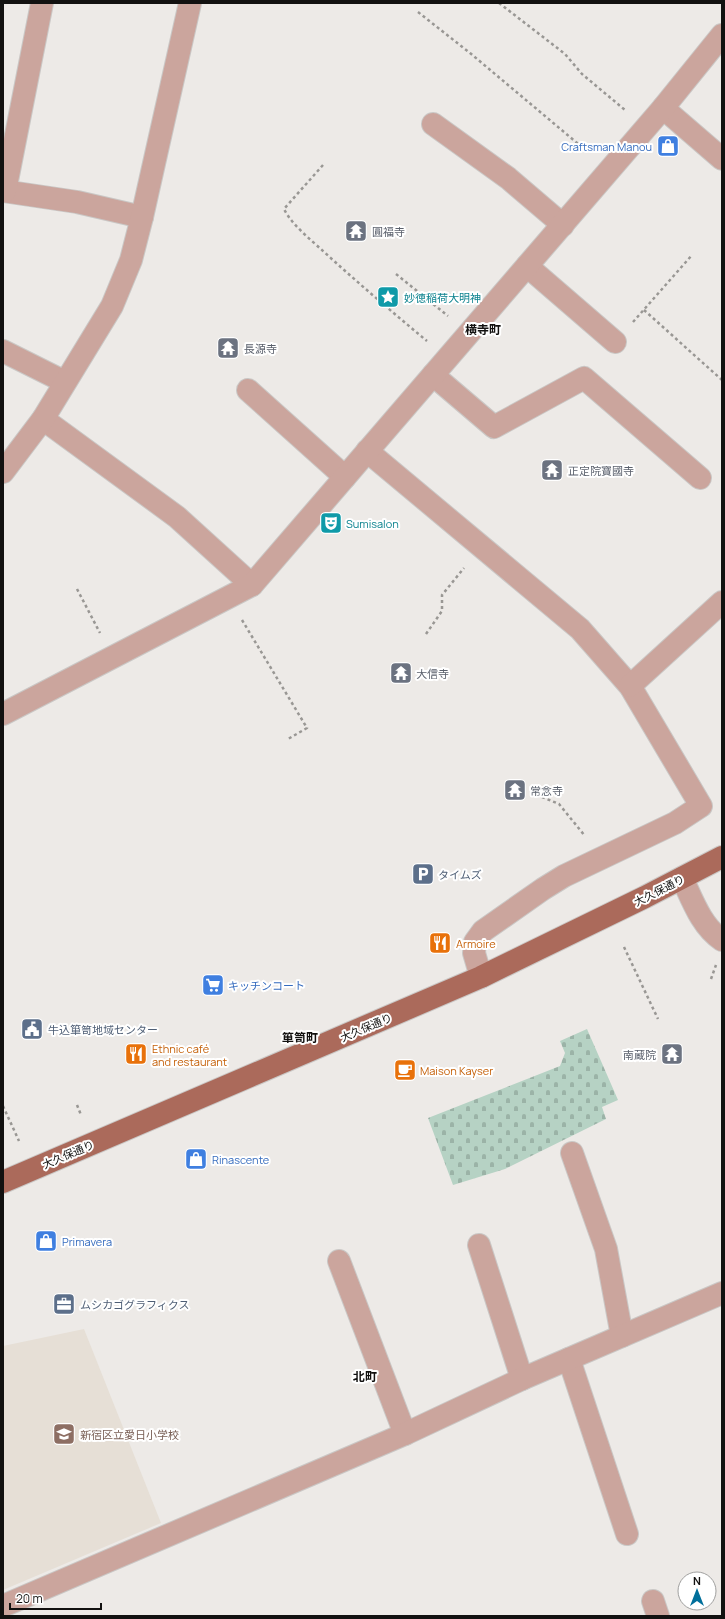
<svg xmlns="http://www.w3.org/2000/svg" width="725" height="1619" font-family="Manrope,'Noto Sans JP',sans-serif">
<style>
.built{fill:#e6dfd6}
.cemetery{fill:url(#cemetery-stones)}
.lines{fill:none;stroke-linecap:round;stroke-linejoin:round}
.minor-casing{stroke:#cac7c5;stroke-width:24}
.major-casing{stroke:#cac7c5;stroke-width:24}
.path{stroke:#999794;stroke-width:2.5;stroke-dasharray:3 3;stroke-linecap:butt}
.minor{stroke:#cba59d;stroke-width:22}
.major{stroke:#ab6a5b;stroke-width:22}
.labels{text-anchor:middle;dominant-baseline:central;stroke-width:4;stroke-linejoin:round;paint-order:stroke}
.shop-label{font-size:11px;fill:#366cbe;stroke:#fff;text-anchor:start}
.worship-label{font-size:11px;fill:#5b616d;stroke:#fff;text-anchor:start}
.culture-label{font-size:11px;fill:#0d838f;stroke:#fff;text-anchor:start}
.service-label{font-size:11px;fill:#4e5e75;stroke:#fff;text-anchor:start}
.street-label{font-size:11px;fill:#121110;stroke:#fff}
.food-label{font-size:11px;fill:#c56008;stroke:#fff;text-anchor:start}
.education-label{font-size:11px;fill:#785e54;stroke:#fff;text-anchor:start}
.neighbourhood-label{font-size:12px;font-weight:bold;fill:#121110;stroke:#fff}
</style>
<defs>
<pattern id="cemetery-stones" width="16" height="16" patternUnits="userSpaceOnUse"><rect width="16" height="16" fill="#b6d2c4"/><path d="M2 7V4a2 2 0 0 1 4 0v3zM10 15v-3a2 2 0 0 1 4 0v3z" fill="#9bb3a7"/></pattern>
</defs>
<rect width="100%" height="100%" fill="#edeae7"/>
<polygon class="built" points="84,1329 161,1523 3,1590 3,1346"/>
<polygon class="cemetery" points="587,1029 618,1100 602,1107 606,1119 505,1169 453,1185 428,1118 560,1066 565,1053 560,1041"/>
<g class="lines">
<g class="minor-casing">
<g id="minor">
<polyline points="663,108 722,159"/>
<polyline points="433,124 508,178 563,225"/>
<polyline points="3,191 77,202 142,217"/>
<polyline points="5,191 42,3"/>
<polyline points="527,266 615,342"/>
<polyline points="3,351 65,382"/>
<polyline points="433,375 494,427 584,378 700,478"/>
<polyline points="248,390 345,477"/>
<polyline points="43,419 177,517 252,585"/>
<polyline points="367,451 580,629 630,686 701,806 675,823 564,876 543,889 483,931 475,942 474,953 481,977"/>
<polyline points="3,472 43,419 112,306 131,260 142,217 190,3"/>
<polyline points="630,686 722,602"/>
<polyline points="3,714 252,585 663,108 722,35"/>
<path d="M682,878C692,899 701,926 722,940"/>
<polyline points="572,1153 606,1249 622,1336"/>
<polyline points="479,1245 522,1379"/>
<polyline points="339,1261 405,1434"/>
<polyline points="569,1359 627,1534"/>
<polyline points="653,1601 658,1616"/>
<polyline points="3,1606 405,1434 522,1379 722,1293"/>
</g>
</g>
<g class="major-casing">
<polyline id="major" points="3,1182 481,977 645,897 722,857"/>
</g>
<g class="path">
<polyline points="499,3 565,54 582,74 625,110"/>
<polyline points="418,12 470,53 589,153"/>
<path d="M323,165L284,209C292,225 310,239 323,251C357,282 392,312 427,341"/>
<polyline points="396,274 448,316"/>
<polyline points="644,310 722,380"/>
<polyline points="633,322 692,255"/>
<polyline points="77,589 100,633"/>
<polyline points="242,620 307,728 288,739"/>
<polyline points="426,634 442,611 442,595 464,568"/>
<polyline points="542,797 559,804 585,836"/>
<polyline points="624,947 658,1019"/>
<polyline points="711,979 716,965"/>
<polyline points="77,1105 81,1115"/>
<polyline points="3,1106 19,1141"/>
</g>
<use href="#minor" class="minor"/>
<use href="#major" class="major"/>
</g>
<defs>
<g id="shop-square" transform="scale(1.15)"><rect x="-9" y="-9" width="18" height="18" rx="4" fill="#3f7fe0" stroke="#fff"/><path d="M-5-2.5h2.3a2.7 3.5 0 0 1 5.4 0H5L5.5 6h-11ZM-1.5-2.5h3a1.5 2.3 0 0 0-3 0Z" fill="#fff"/></g>
<g id="temple-square" transform="scale(1.15)"><rect x="-9" y="-9" width="18" height="18" rx="4" fill="#6b7280" stroke="#fff"/><path d="M0-6L5-2H3V0L6.5 2.5H4V6H1.5V3h-3V6H-4V2.5H-6.5L-3 0V-2H-5Z" fill="#fff"/></g>
<g id="sight-square" transform="scale(1.15)"><rect x="-9" y="-9" width="18" height="18" rx="4" fill="#0f9aa8" stroke="#fff"/><path d="M0-6L1.8-2.2L6-1.7L2.9 1.2L3.7 5.4L0 3.3L-3.7 5.4L-2.9 1.2L-6-1.7L-1.8-2.2Z" fill="#fff"/></g>
<g id="theatre-square" transform="scale(1.15)"><rect x="-9" y="-9" width="18" height="18" rx="4" fill="#0f9aa8" stroke="#fff"/><path d="M-5-5.5Q0-4 5-5.5V0Q5 5 0 6Q-5 5-5 0ZM-3.3-2.5H-1v1.5H-3.3ZM1-2.5H3.3v1.5H1ZM-2.8 1Q0 5.5 2.8 1Z" fill="#fff"/></g>
<g id="parking-square" transform="scale(1.15)"><rect x="-9" y="-9" width="18" height="18" rx="4" fill="#5c6f8a" stroke="#fff"/><path d="M-3.5-5.5H1a3.5 3.5 0 0 1 0 7H-1V5.5H-3.5ZM-1-3.4V-.6H.8a1.4 1.4 0 0 0 0-2.8Z" fill="#fff"/></g>
<g id="restaurant-square" transform="scale(1.15)"><rect x="-9" y="-9" width="18" height="18" rx="4" fill="#e8710a" stroke="#fff"/><path d="M-5-6h1v4h1v-4h1v4h1v-4h1v5L-1.5 .5V6h-2V.5L-5-1ZM5-6V6H3V1.5H1.5Q1.5-4 5-6Z" fill="#fff"/></g>
<g id="supermarket-square" transform="scale(1.15)"><rect x="-9" y="-9" width="18" height="18" rx="4" fill="#3f7fe0" stroke="#fff"/><path d="M-6-5.5h2.5l.6 2H6L4.5 2H-2.5L-4.4-4H-6ZM-1.5 3.2a1.3 1.3 0 1 0 .1 0ZM3 3.2a1.3 1.3 0 1 0 .1 0Z" fill="#fff"/></g>
<g id="civic-square" transform="scale(1.15)"><rect x="-9" y="-9" width="18" height="18" rx="4" fill="#5c6f8a" stroke="#fff"/><path d="M-.6-6.5H3V-4.5H.6V-3L4-1V1h2V6H-6V1h2V-1L-.6-3ZM-1.2 2.5V6h2.4V2.5Z" fill="#fff"/></g>
<g id="cafe-square" transform="scale(1.15)"><rect x="-9" y="-9" width="18" height="18" rx="4" fill="#e8710a" stroke="#fff"/><path d="M-5.5-4.5H6V0H3Q3 3.5 0 3.5H-2.5Q-5.5 3.5-5.5 0ZM3-3.2v2h1.7v-2ZM-6 4.5H4V6H-6Z" fill="#fff"/></g>
<g id="office-square" transform="scale(1.15)"><rect x="-9" y="-9" width="18" height="18" rx="4" fill="#5c6f8a" stroke="#fff"/><path d="M-6-3h4V-5.5h4V-3h4V5H-6ZM-1-4.5V-3h2v-1.5ZM-6 0V1H6V0Z" fill="#fff"/></g>
<g id="school-square" transform="scale(1.15)"><rect x="-9" y="-9" width="18" height="18" rx="4" fill="#8d6e63" stroke="#fff"/><path d="M0-5L7-2L0 1L-7-2ZM-4 1L0 2.5L4 1V4Q0 6-4 4Z" fill="#fff"/></g>
</defs>
<g fill-rule="evenodd">
<use href="#shop-square" x="668" y="146"/>
<use href="#temple-square" x="356" y="231"/>
<use href="#sight-square" x="388" y="297"/>
<use href="#temple-square" x="228" y="348"/>
<use href="#temple-square" x="552" y="470"/>
<use href="#theatre-square" x="331" y="523"/>
<use href="#temple-square" x="401" y="673"/>
<use href="#temple-square" x="515" y="790"/>
<use href="#parking-square" x="423" y="874"/>
<use href="#restaurant-square" x="440" y="943"/>
<use href="#supermarket-square" x="213" y="985"/>
<use href="#civic-square" x="32" y="1029"/>
<use href="#restaurant-square" x="136" y="1054"/>
<use href="#temple-square" x="672" y="1054"/>
<use href="#cafe-square" x="405" y="1070"/>
<use href="#shop-square" x="196" y="1159"/>
<use href="#shop-square" x="46" y="1241"/>
<use href="#office-square" x="64" y="1304"/>
<use href="#school-square" x="64" y="1434"/>
</g>
<g class="labels">
<g class="shop-label">
<text x="652" y="146" text-anchor="end">Craftsman Manou</text>
<text x="228" y="985">キッチンコート</text>
<text x="212" y="1159">Rinascente</text>
<text x="62" y="1241">Primavera</text>
</g>
<g class="worship-label">
<text x="372" y="231">圓福寺</text>
<text x="244" y="348">長源寺</text>
<text x="568" y="470">正定院寶國寺</text>
<text x="416" y="673">大信寺</text>
<text x="530" y="790">常念寺</text>
<text x="656" y="1054" text-anchor="end">南蔵院</text>
</g>
<g class="culture-label">
<text x="404" y="297">妙徳稲荷大明神</text>
<text x="346" y="523">Sumisalon</text>
</g>
<g class="service-label">
<text x="438" y="874">タイムズ</text>
<text x="48" y="1029">牛込箪笥地域センター</text>
<text x="80" y="1304">ムシカゴグラフィクス</text>
</g>
<g class="street-label">
<text transform="translate(659 890) rotate(-27)">大久保通り</text>
<text transform="translate(366 1027) rotate(-23)">大久保通り</text>
<text transform="translate(68 1154) rotate(-23)">大久保通り</text>
</g>
<g class="food-label">
<text x="456" y="943">Armoire</text>
<text x="152" y="1048">Ethnic café<tspan x="152" dy="13">and restaurant</tspan></text>
<text x="420" y="1070">Maison Kayser</text>
</g>
<g class="education-label">
<text x="80" y="1434">新宿区立愛日小学校</text>
</g>
<g class="neighbourhood-label">
<text x="483" y="329">横寺町</text>
<text x="300" y="1037">箪笥町</text>
<text x="365" y="1376">北町</text>
</g>
</g>
<rect width="725" height="1619" fill="none" stroke="#121110" stroke-width="8"/>
<g transform="translate(697 1591)"><circle r="19" fill="#ffffff" stroke="#a0a09f"/>
<path d="M0-3L7 15L0 10L-7 15Z" fill="#006f9b"/>
<text y="-6" font-size="11" font-weight="bold" text-anchor="middle" fill="#121110">N</text>
</g>
<path d="M10 1603v6h91v-6" fill="none" stroke="#121110" stroke-width="2"/>
<text x="16" y="1603" font-size="12" fill="#121110" stroke="#ffffff" stroke-width="3" paint-order="stroke">20 m</text>
</svg>
